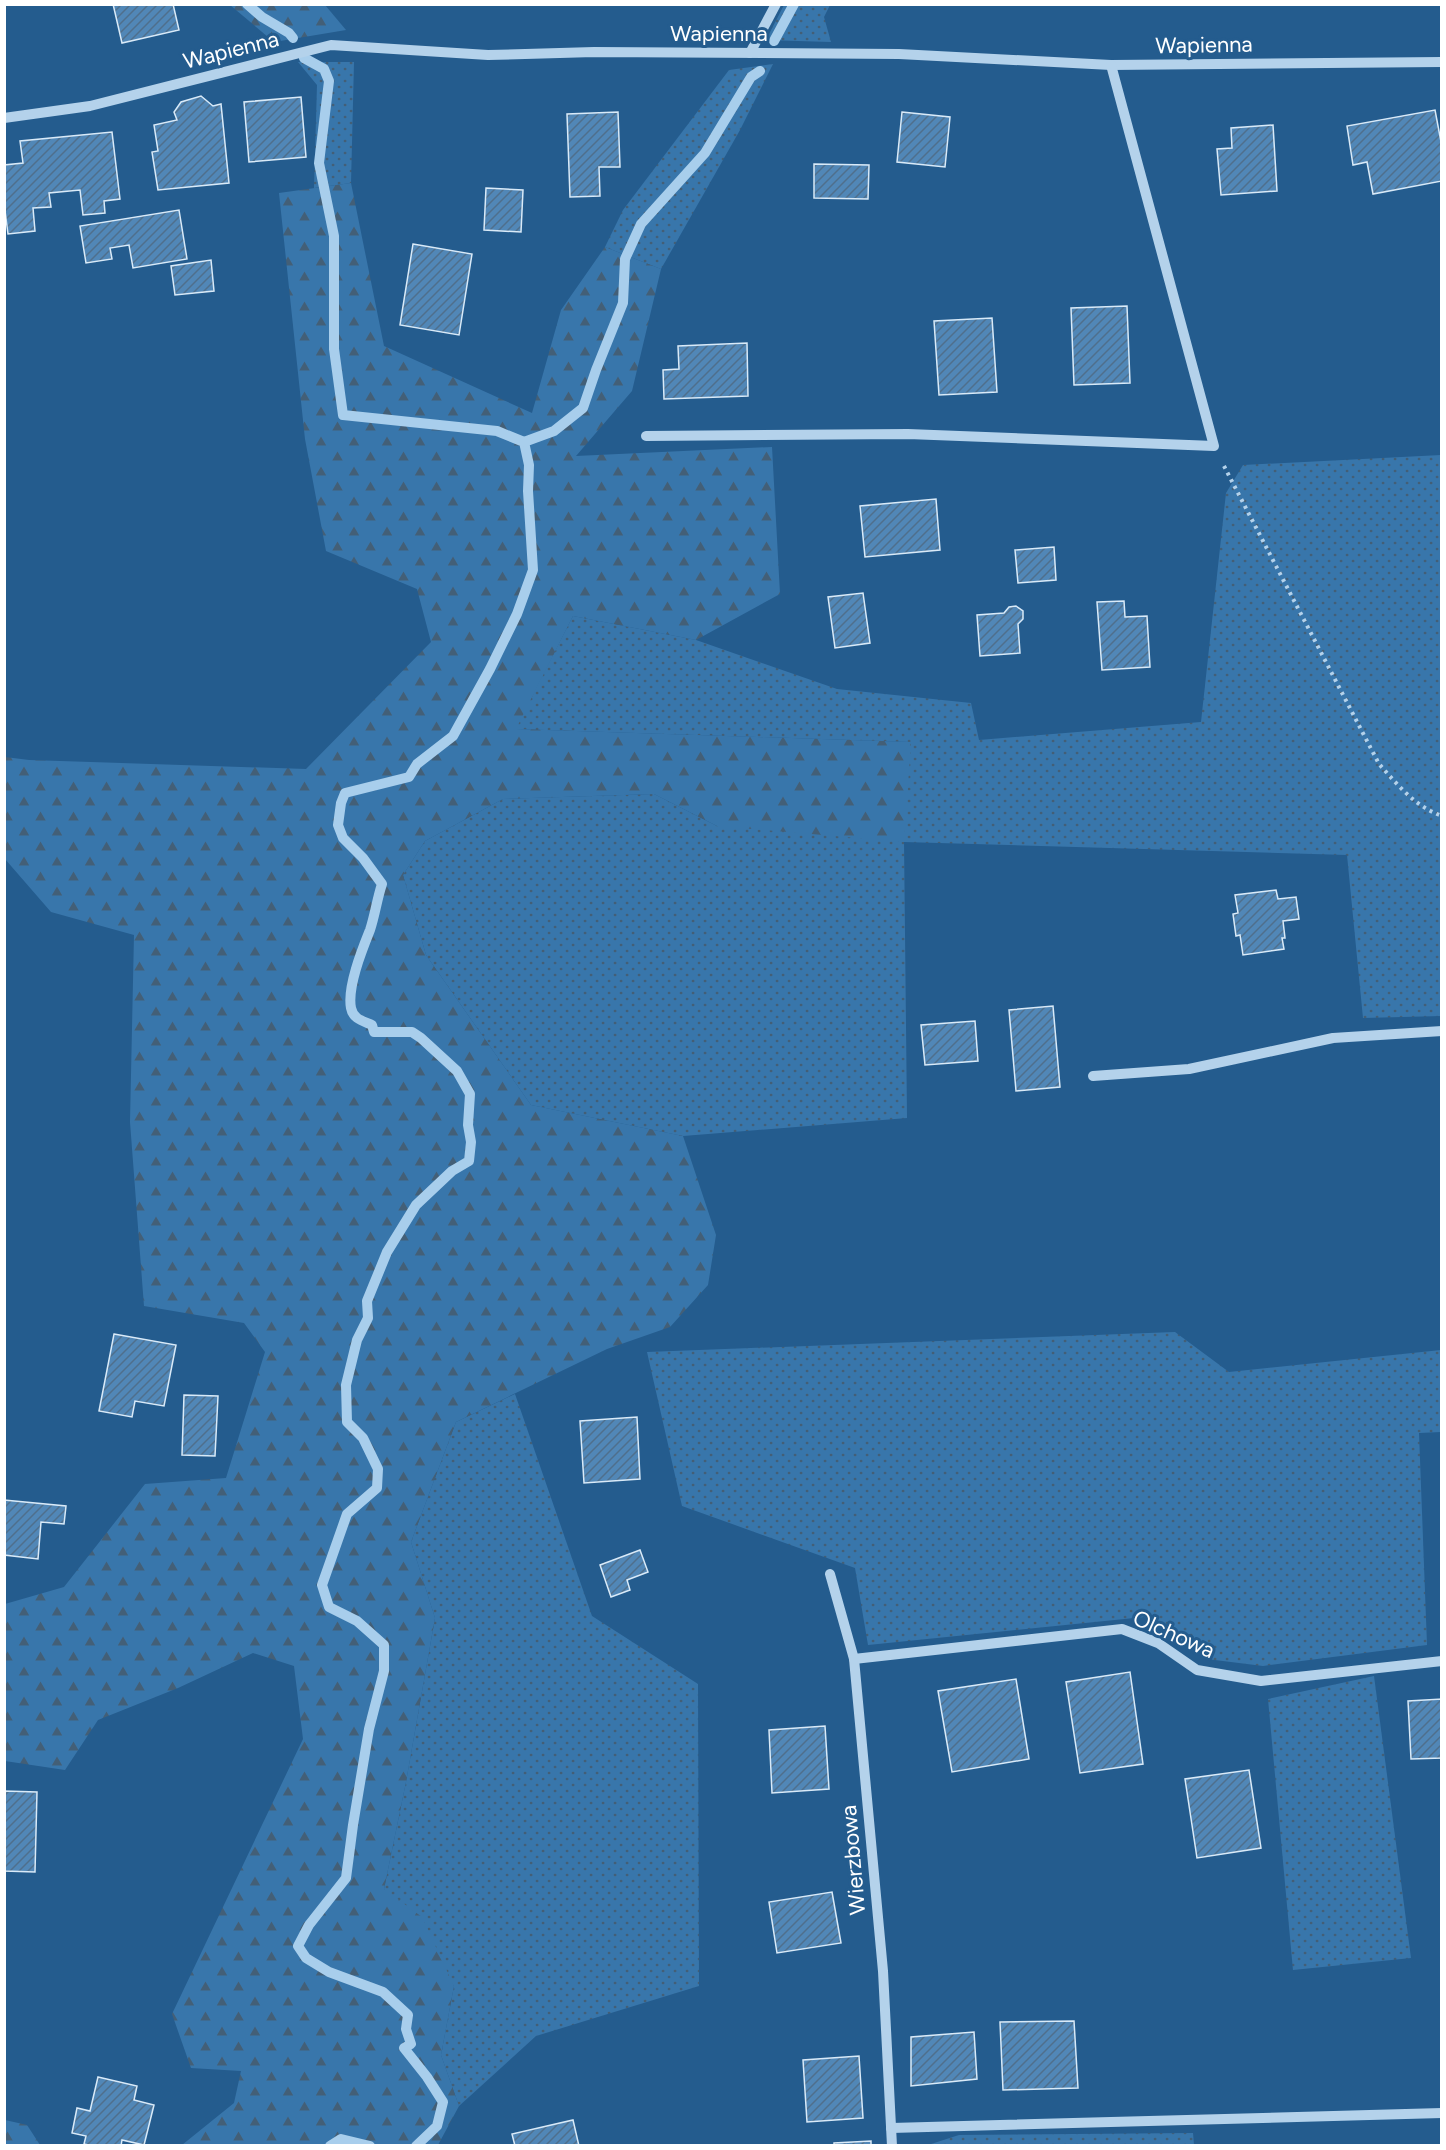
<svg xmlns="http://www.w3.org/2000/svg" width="1446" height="2150" font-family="Figtree,sans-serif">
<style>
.grass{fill:url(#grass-dots)}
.forest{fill:url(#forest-firs)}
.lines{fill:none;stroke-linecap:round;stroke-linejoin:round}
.stream{stroke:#a8ceec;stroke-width:10}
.building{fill:url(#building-hatch);stroke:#d9eaf8;stroke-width:1.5}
.path{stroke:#b4d2eb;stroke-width:4;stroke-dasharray:3 4.5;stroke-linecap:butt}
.minor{stroke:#b4d2eb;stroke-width:10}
.labels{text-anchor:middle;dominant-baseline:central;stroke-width:6;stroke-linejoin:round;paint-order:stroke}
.street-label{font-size:22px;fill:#fff;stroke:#245c8e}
</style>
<defs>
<pattern id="grass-dots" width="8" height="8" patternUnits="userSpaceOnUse" patternTransform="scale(1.5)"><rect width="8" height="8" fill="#3876ab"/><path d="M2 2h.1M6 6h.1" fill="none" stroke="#435f77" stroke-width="1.8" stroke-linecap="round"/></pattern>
<pattern id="forest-firs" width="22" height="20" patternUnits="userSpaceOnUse" patternTransform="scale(1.5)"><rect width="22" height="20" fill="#3876ab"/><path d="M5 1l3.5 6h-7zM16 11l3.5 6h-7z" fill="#435f77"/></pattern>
<pattern id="building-hatch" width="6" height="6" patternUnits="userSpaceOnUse" patternTransform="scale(1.5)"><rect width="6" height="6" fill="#5187b7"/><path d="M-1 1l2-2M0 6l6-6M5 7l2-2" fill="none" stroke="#4f6f8c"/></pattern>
</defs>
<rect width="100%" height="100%" fill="#245c8e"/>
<g class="grass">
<polygon points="784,5 830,5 824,17 831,42 766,40"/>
<polygon points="298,62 354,62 351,183 314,188 317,85"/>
<polygon points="773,64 740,130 661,269 605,247 623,210 729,70"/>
<polygon points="1441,455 1441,1016 1363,1018 1347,855 904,842 907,1118 683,1136 531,1105 426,955 403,875 425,841 503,799 654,794 717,826 911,742 515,729 573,616 696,640 837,689 971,703 979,740 1201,722 1226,493 1243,465"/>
<polygon points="1175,1332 1229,1372 1441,1350 1441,1432 1419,1433 1427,1645 1263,1666 1207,1659 1144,1617 868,1645 855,1568 682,1506 647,1352"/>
<polygon points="515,1394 592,1616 698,1684 699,1986 536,2036 459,2106 441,2055 454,1986 384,1889 406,1782 435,1618 411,1542 456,1422"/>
<polygon points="1374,1676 1411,1958 1293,1970 1268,1699"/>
<polygon points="1193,2133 1194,2145 928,2145 959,2135"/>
</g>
<g class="forest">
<polygon points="230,5 325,5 346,30 274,42"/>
<polygon points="351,183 384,346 532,413 561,310 605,247 661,269 632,391 576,456 772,447 780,594 696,640 573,616 516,729 911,742 904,842 717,826 654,794 503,799 425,841 403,875 426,955 531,1105 683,1136 716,1235 708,1285 670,1327 607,1349 456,1422 411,1542 435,1618 406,1782 384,1889 422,1917 454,1986 441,2055 459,2106 438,2145 182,2145 234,2103 241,2071 191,2068 172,2014 303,1739 294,1666 253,1653 178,1688 98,1720 65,1770 5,1761 5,1604 64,1587 145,1484 226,1478 265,1352 244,1323 144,1306 130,1122 134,935 51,912 5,859 5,757 29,760 306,769 431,642 417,589 326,551 305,439 279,193"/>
<polygon points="5,2120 27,2125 40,2145 5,2145"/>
</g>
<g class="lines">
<g class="stream">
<polyline points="247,4 262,17 289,33 293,38"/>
<polyline points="774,41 794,4"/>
<path d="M304,58L324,69L329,81L319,163L334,236V349L343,415L497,431L524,442L529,465L528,491L533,570L517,614L490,669L453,736L417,764L409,777L345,793L341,803L338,825L343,838L363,858L382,884C377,899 375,915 370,930C362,950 347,987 351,1008C353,1019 363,1021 372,1025L374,1032H412L421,1038L457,1071L470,1094L468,1125L471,1142L469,1161L452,1171L416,1205L387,1252L367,1301L368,1318L357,1340L346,1385L347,1422L363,1438L378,1469L377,1488L347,1514L322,1585L329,1607L357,1621L384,1645V1671L369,1729L353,1825L346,1878L309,1925L298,1946L306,1958L329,1972L383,1992L408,2015L406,2029L411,2044L404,2048L427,2077L443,2102L437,2126L416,2146"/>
<polyline points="524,442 554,431 583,408 596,370 623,303 625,259 641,224 705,153 751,77 760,71"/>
<polyline points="330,2146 341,2139 370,2146"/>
</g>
</g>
<g class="building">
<polygon points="113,4 173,4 179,30 122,43"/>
<polygon points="201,96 213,106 221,104 229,183 158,190 152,152 158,151 154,125 177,120 174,112 181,102"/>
<polygon points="301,97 306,157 249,162 244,102"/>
<polygon points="1435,110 1442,147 1442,181 1373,194 1367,162 1353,165 1347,126"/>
<polygon points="618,112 620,167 599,167 600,196 570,197 567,114"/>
<polygon points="902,112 950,117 945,167 897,162"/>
<polygon points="1273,125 1277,191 1221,195 1217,149 1232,148 1231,128"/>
<polygon points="112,132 120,199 104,201 105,213 83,215 80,190 49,193 51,207 33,208 35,231 8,234 4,203 4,165 23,163 20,141"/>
<polygon points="814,164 869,165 868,199 814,198"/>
<polygon points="486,188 523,190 521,232 484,230"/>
<polygon points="179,210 187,259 133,268 129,245 110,248 112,259 86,263 80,226"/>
<polygon points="413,244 472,254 459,335 400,325"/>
<polygon points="211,260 214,291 175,295 171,266"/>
<polygon points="1127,306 1130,383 1074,385 1071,308"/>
<polygon points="992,318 997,392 939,395 934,321"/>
<polygon points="747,343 748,396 664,399 663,370 679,369 678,346"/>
<polygon points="936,499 940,550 865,557 860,506"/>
<polygon points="1054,547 1056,580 1018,583 1015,550"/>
<polygon points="863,593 870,643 835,648 828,597"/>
<polygon points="1124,601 1125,617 1147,616 1150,667 1102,670 1097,602"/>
<polygon points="1016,606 1023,611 1023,619 1018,624 1020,653 980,656 977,615 1004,613 1009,607"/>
<polygon points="1276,890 1278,899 1296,897 1299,919 1283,921 1285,938 1282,938 1284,949 1243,955 1240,935 1236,936 1233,914 1238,913 1235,895"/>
<polygon points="1053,1006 1060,1087 1016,1091 1009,1010"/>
<polygon points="975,1021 978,1061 925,1065 921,1025"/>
<polygon points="114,1334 176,1345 164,1406 135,1401 132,1417 99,1411"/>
<polygon points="184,1395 218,1396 215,1456 182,1455"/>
<polygon points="637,1417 640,1479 584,1483 580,1421"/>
<polygon points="4,1500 66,1506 64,1524 41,1522 38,1559 4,1555"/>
<polygon points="640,1550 648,1572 627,1580 630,1590 611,1597 600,1565"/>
<polygon points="1130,1672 1143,1764 1080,1773 1066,1682"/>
<polygon points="1016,1679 1029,1759 952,1772 938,1691"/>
<polygon points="1442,1699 1442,1758 1411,1759 1408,1701"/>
<polygon points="825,1726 829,1789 772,1793 769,1730"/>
<polygon points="1249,1770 1261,1848 1197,1858 1185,1779"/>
<polygon points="4,1791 37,1792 35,1872 4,1871"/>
<polygon points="832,1892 841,1943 777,1953 769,1902"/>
<polygon points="1074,2021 1078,2088 1003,2090 1000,2022"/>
<polygon points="974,2032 977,2079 911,2086 911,2037"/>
<polygon points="859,2056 863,2118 807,2122 803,2060"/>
<polygon points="98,2077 137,2086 134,2100 154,2105 144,2145 122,2140 121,2146 92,2146 84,2144 86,2136 72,2133 77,2108 90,2111"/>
<polygon points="573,2120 579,2146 515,2146 512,2134"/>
<polygon points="871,2141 871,2146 834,2146 834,2143"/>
</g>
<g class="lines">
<path class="path" d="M1224,466L1379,764C1397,784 1414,806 1442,816"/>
<g class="minor">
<polyline points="750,53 776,4"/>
<polyline points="4,118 90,106 331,45 488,55 594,52 899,54 1111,65 1442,62"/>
<polyline points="646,436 908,434 1214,446 1111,65"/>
<polyline points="1093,1076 1189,1069 1333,1038 1442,1031"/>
<polyline points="830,1574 854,1659 883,1971 892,2146"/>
<polyline points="854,1659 1122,1629 1158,1643 1197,1670 1261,1681 1442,1661"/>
<polyline points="891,2128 1442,2113"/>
</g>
</g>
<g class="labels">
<g class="street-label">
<text x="719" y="33">Wapienna</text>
<text transform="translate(1204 45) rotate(-1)">Wapienna</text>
<text transform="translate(231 50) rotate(-14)">Wapienna</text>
<text transform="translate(1174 1634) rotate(24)">Olchowa</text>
<text transform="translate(853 1860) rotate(-95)">Wierzbowa</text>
</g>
</g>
<rect width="1446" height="2150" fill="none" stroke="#ffffff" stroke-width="12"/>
</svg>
